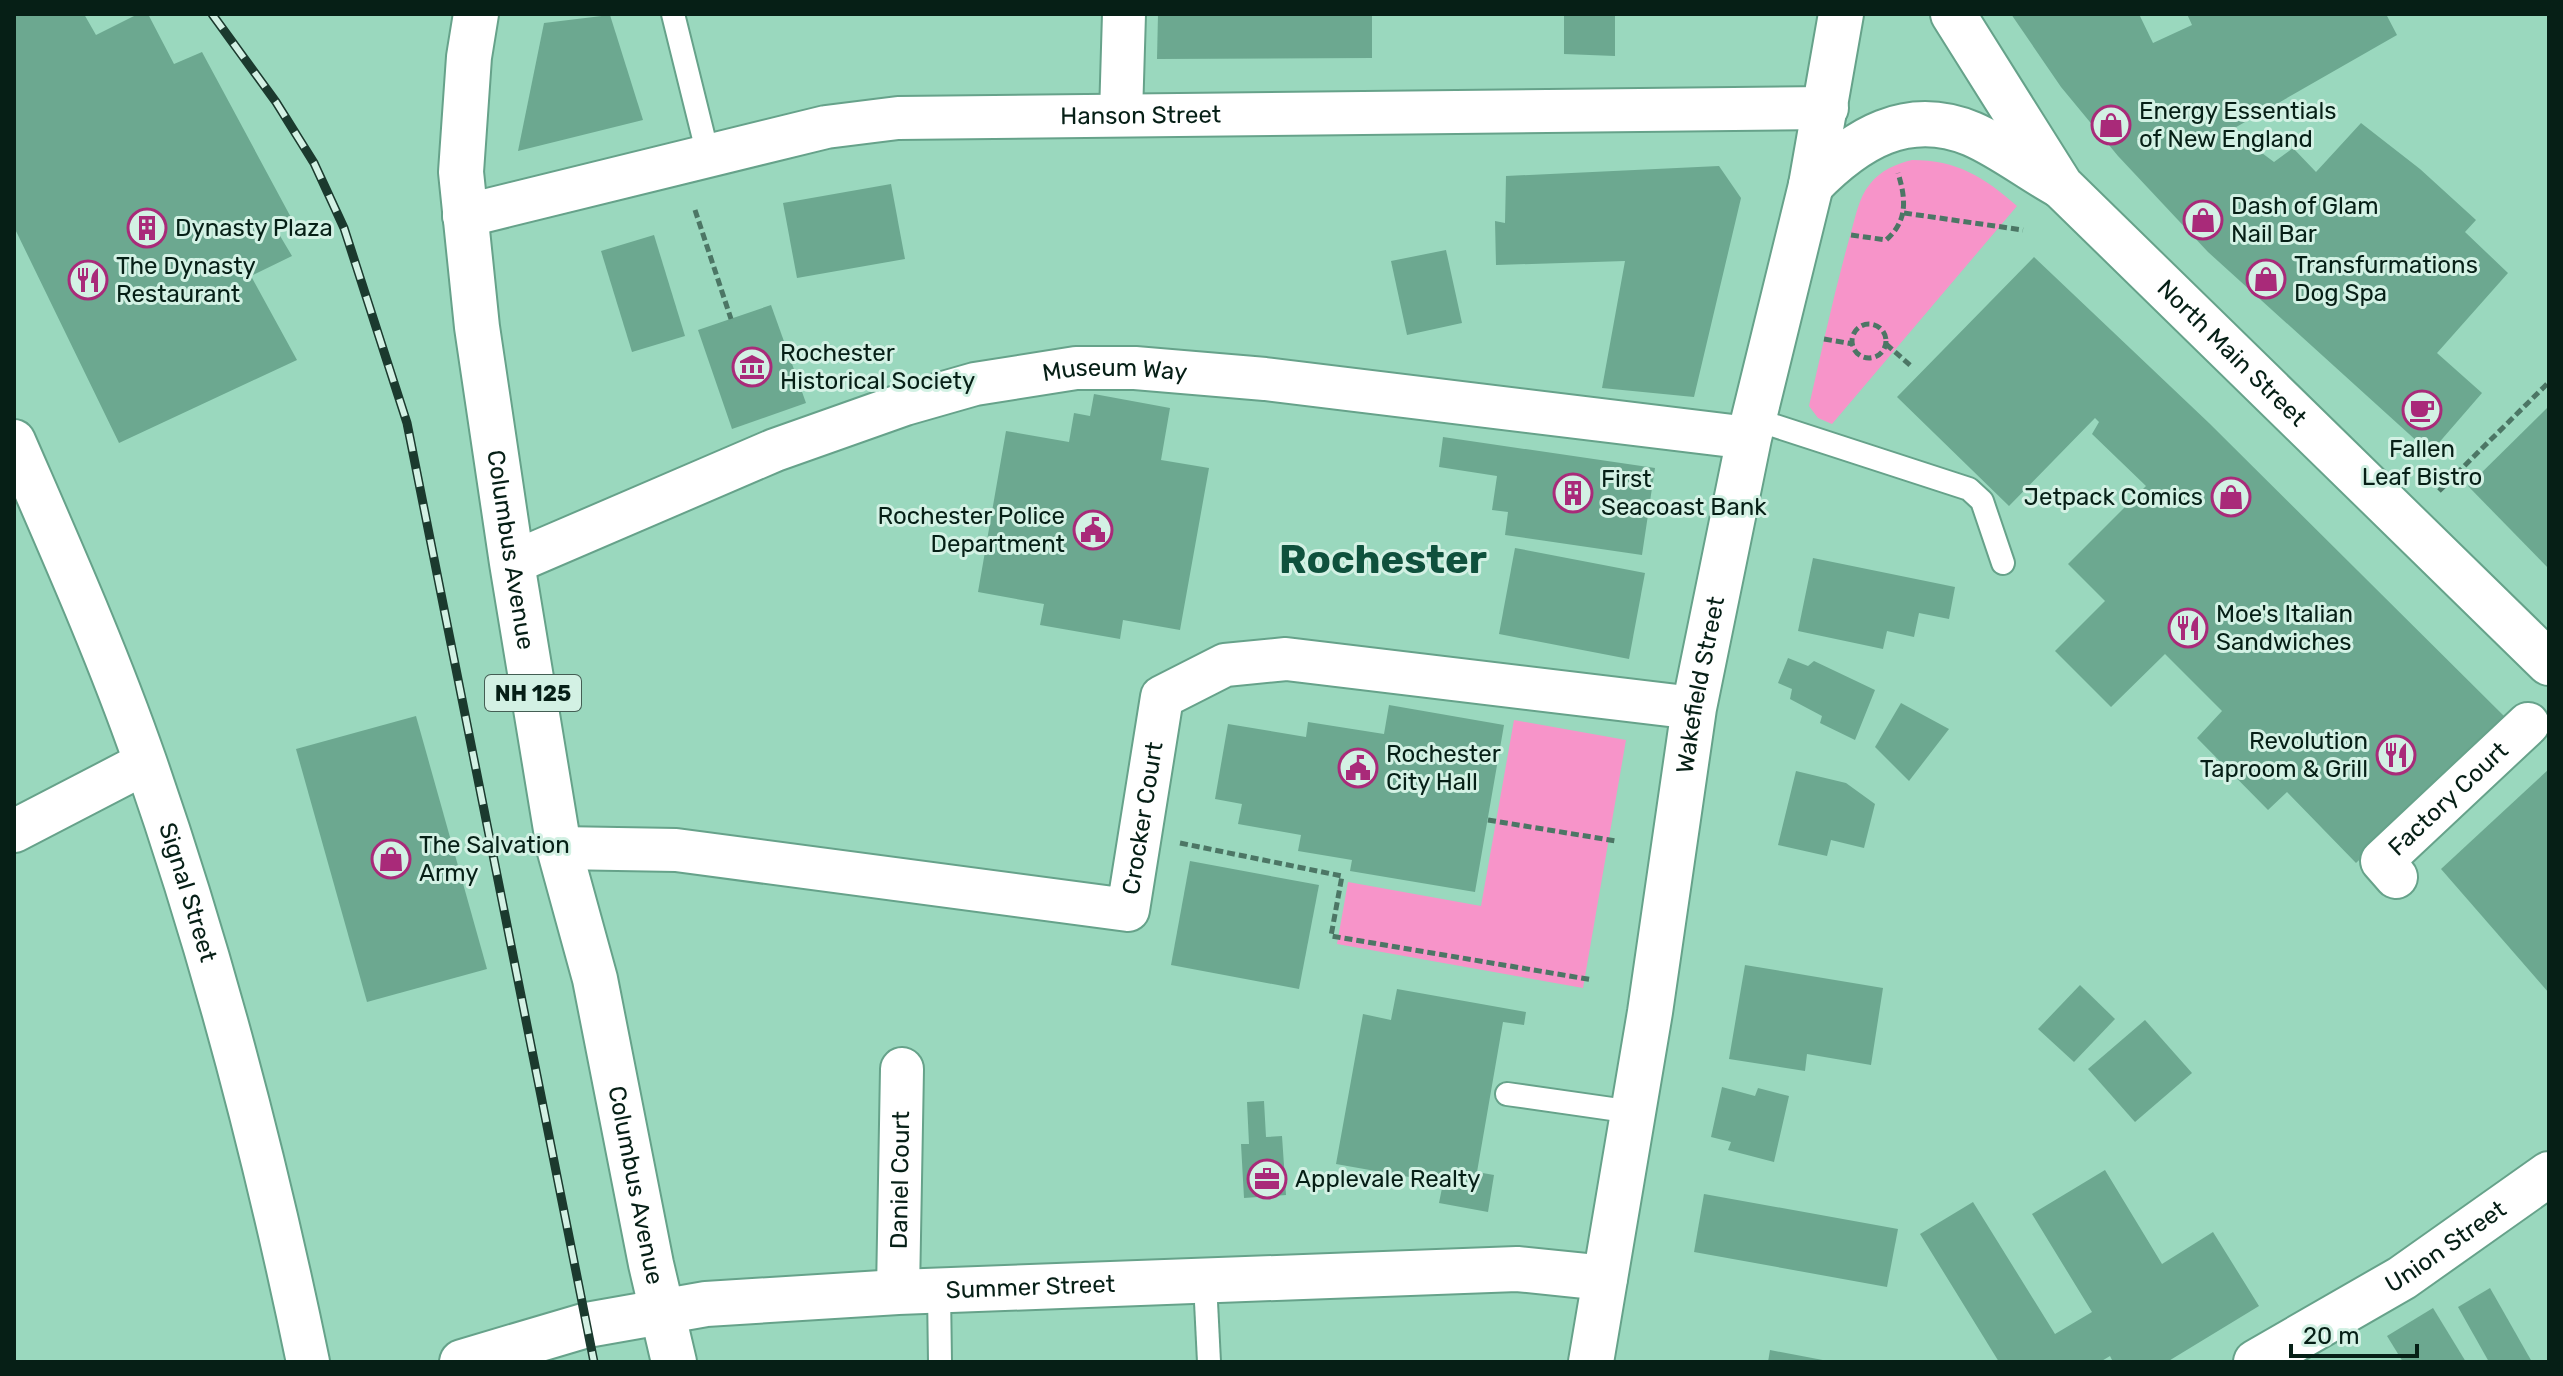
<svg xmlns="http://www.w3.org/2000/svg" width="2563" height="1376" font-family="Rubik,sans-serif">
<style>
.green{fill:#f794c9}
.building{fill:#6ca890}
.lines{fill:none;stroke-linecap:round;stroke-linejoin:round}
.lane-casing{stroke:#66a28a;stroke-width:26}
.street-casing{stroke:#66a28a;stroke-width:46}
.secondary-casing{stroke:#66a28a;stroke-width:48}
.primary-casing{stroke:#66a28a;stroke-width:48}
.path{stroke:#4c7665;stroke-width:5;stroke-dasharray:8 4;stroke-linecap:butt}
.lane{stroke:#fff;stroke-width:22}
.street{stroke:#fff;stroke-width:42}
.secondary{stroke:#fff;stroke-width:44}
.primary{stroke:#fff;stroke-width:44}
.rail-casing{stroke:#1b3a2e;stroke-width:9}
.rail{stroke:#d3f1e4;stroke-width:6;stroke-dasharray:18;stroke-linecap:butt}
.labels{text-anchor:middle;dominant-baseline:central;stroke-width:6;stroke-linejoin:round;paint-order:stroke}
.shield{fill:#d3f1e4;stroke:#445e54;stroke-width:2}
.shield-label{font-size:22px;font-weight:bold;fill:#061f16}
.poi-label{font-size:24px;fill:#061f16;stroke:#d3f1e4;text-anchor:start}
.street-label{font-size:24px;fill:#061f16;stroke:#d3f1e4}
.town-label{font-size:40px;font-weight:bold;fill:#0f513d;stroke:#d3f1e4}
</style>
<rect width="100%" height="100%" fill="#9ad8be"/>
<g class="green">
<path d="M1912,160C1957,160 1984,177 2017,206L1832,424L1818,418L1809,406C1822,349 1834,293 1850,236C1855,220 1858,198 1870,184C1881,170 1896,164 1912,160Z"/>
<polygon points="1514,720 1626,740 1583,988 1337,944 1348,882 1481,906"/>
</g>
<g class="building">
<polygon points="14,14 84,14 96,35 138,14 148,14 174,64 202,52 294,223 276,229 292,256 251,276 297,360 119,443 14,227"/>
<polygon points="1158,14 1372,14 1372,58 1157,59"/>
<polygon points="1564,14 1615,14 1615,56 1564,54"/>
<polygon points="2011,14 2139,14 2153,43 2192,25 2187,14 2386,14 2397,35 2231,130 2274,162 2293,148 2316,172 2361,123 2420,169 2476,220 2465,232 2508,273 2437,353 2482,393 2430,453 2208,252 2118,156 2061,87"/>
<polygon points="610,15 643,120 518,151 544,23"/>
<polygon points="1719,166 1741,198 1694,397 1602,388 1625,261 1496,265 1495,221 1505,223 1506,176"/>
<polygon points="891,184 905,259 797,278 783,203"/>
<polygon points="654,235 685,336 632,352 601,251"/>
<polygon points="1446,250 1462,323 1407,335 1391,261"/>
<polygon points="2034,257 2209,423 2506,718 2356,863 2287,792 2268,810 2197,738 2222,711 2165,654 2111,707 2055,651 2105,601 2068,564 2146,486 2092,434 2099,422 2095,418 2009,506 1897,397"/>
<polygon points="771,305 806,403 732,429 698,330"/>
<polygon points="1094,394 1170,408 1161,460 1209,468 1180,630 1123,620 1120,639 1040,625 1044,604 978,592 1006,431 1069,442 1074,413 1090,416"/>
<polygon points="2549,406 2549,569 2468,486"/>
<polygon points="1443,437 1655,468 1642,555 1505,535 1508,512 1492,510 1497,476 1439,467"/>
<polygon points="1515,548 1645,573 1629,659 1499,634"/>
<polygon points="1813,558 1955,587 1949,619 1919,613 1914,637 1887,631 1883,649 1798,631"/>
<polygon points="1788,658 1808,666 1814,661 1875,690 1855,740 1820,723 1822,716 1790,699 1792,689 1778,683"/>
<polygon points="1901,703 1949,729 1909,781 1875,747"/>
<polygon points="1389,705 1504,725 1475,892 1350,871 1352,860 1298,851 1301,835 1238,824 1242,804 1215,799 1228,724 1306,737 1308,722 1384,734"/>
<polygon points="416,716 487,969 367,1002 296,749"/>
<polygon points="2549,769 2549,993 2441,869"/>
<polygon points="1796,771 1846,783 1875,804 1864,848 1831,840 1827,856 1778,845"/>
<polygon points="1190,861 1319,885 1299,989 1171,965"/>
<polygon points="1745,965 1883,988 1871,1065 1807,1054 1805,1071 1729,1059"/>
<polygon points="2080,985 2115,1019 2074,1062 2038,1029"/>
<polygon points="1397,989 1526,1012 1524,1025 1503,1022 1477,1172 1494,1175 1488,1212 1439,1203 1443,1183 1336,1164 1363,1014 1391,1020"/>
<polygon points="2145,1020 2192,1073 2135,1122 2088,1069"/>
<polygon points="1722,1087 1755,1096 1758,1088 1789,1096 1774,1162 1728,1150 1731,1142 1711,1137"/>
<polygon points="1264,1101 1266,1137 1282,1136 1286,1195 1244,1198 1241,1144 1249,1144 1247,1102"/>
<polygon points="2105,1170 2162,1264 2213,1232 2259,1306 2167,1362 2113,1362 2110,1356 2100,1362 1999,1362 1920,1234 1973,1202 2055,1334 2092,1312 2032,1214"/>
<polygon points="1704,1194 1898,1229 1887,1287 1694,1252"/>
<polygon points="2490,1288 2532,1362 2489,1362 2458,1307"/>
<polygon points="2433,1308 2466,1362 2403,1362 2387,1336"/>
<polygon points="1770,1350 1828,1361 1828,1362 1768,1362"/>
</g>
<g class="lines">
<g class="lane-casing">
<g id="lane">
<polyline points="673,14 708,155"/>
<polyline points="1754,419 1969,489 1982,501 2003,563"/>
<polyline points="1507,1094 1633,1112"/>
<polyline points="1205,1282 1209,1362"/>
<polyline points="939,1292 940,1362"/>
</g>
</g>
<g class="street-casing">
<g id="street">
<polyline points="1121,115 1124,14"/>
<path id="s1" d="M464,216L826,127L898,118L1827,108"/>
<path id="s2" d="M14,441C60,547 107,652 145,761C213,956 266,1159 308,1362"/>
<path id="s3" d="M512,563L775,450L905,404L975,384L1076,368H1135L1265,379L1749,438"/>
<polyline points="14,831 145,763"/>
<path id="s4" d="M559,848L676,850L1128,910L1162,697L1225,665L1286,659L1694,708"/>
<path id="s5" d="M2396,877L2382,861L2528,724"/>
<path id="s6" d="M898,1292L902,1069"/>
</g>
</g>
<g class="secondary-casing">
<g id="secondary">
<path id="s7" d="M1953,14L2061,186L2549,663"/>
<path d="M1811,185C1856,139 1907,107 1972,134C2002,147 2030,169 2059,185"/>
<path id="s8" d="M462,1362L587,1325L706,1304L898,1292L1517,1269L1605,1278"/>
<path id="s9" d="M1591,1362L1650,1012L1694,708L1749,438L1811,185L1841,14"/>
<path id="s10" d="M2256,1362L2402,1278L2549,1174"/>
</g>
</g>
<g class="primary-casing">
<g id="primary">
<path id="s11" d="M476,14L469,57L461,172L477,327L512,563L559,848L595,979L651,1264L674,1362"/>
</g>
</g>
<g class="path">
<polyline points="695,210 731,319"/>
<polyline points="1904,213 2023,230"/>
<path d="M1851,235L1886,240C1908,221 1906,199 1898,173"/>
<circle cx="1869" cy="341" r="17"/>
<polyline points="1824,339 1853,344"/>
<polyline points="1886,344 1911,366"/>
<polyline points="2439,491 2549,382"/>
<polyline points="1488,820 1616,841"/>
<polyline points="1180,843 1342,876 1331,936 1593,980"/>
</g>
<use href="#lane" class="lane"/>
<use href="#street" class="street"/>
<use href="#secondary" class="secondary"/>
<use href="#primary" class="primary"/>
<g class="rail-casing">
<polyline id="rail" points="212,14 276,102 314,163 344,228 407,423 594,1362"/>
</g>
<use href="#rail" class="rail"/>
</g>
<defs>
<g id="shop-ring" transform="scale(2)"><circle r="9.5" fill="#d3f1e4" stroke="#a92a79" stroke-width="1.5"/><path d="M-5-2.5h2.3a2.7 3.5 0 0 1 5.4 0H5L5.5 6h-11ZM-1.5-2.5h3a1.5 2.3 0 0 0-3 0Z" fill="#a92a79"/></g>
<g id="building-ring" transform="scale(2)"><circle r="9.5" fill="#d3f1e4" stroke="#a92a79" stroke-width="1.5"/><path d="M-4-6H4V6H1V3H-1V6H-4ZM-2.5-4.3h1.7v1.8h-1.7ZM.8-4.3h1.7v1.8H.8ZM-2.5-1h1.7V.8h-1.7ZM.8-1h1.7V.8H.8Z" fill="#a92a79"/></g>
<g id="restaurant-ring" transform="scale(2)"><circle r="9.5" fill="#d3f1e4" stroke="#a92a79" stroke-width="1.5"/><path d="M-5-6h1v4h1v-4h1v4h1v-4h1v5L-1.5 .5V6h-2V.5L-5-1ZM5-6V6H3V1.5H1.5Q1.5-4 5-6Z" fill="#a92a79"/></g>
<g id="museum-ring" transform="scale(2)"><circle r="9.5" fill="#d3f1e4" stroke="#a92a79" stroke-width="1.5"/><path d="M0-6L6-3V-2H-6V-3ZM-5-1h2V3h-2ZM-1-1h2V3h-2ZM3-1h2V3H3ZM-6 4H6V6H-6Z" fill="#a92a79"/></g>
<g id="cafe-ring" transform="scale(2)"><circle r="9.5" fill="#d3f1e4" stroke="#a92a79" stroke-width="1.5"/><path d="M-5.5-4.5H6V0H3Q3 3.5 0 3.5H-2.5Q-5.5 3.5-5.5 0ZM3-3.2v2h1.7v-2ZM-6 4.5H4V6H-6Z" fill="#a92a79"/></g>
<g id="civic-ring" transform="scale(2)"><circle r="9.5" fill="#d3f1e4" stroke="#a92a79" stroke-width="1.5"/><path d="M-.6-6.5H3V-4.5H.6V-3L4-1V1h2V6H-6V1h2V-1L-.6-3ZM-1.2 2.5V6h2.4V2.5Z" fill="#a92a79"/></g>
<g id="office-ring" transform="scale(2)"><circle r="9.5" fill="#d3f1e4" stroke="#a92a79" stroke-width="1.5"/><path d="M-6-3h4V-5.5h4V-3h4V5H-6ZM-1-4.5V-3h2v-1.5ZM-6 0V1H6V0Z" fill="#a92a79"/></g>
</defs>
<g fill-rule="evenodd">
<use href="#shop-ring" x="2111" y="125"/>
<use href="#shop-ring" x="2203" y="220"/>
<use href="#building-ring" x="147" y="228"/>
<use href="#shop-ring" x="2266" y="279"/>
<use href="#restaurant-ring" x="88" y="280"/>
<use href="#museum-ring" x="752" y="367"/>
<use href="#cafe-ring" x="2422" y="410"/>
<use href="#building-ring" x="1573" y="493"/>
<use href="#shop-ring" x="2231" y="497"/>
<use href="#civic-ring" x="1093" y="530"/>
<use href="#restaurant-ring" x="2188" y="628"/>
<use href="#restaurant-ring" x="2396" y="755"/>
<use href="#civic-ring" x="1358" y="768"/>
<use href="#shop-ring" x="391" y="859"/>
<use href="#office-ring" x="1267" y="1179"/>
</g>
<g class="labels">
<rect class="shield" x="485" y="675" width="96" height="36" rx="6"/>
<g class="shield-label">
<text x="533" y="693">NH 125</text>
</g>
<g class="poi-label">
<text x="2139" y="111">Energy Essentials<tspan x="2139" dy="28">of New England</tspan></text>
<text x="2231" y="206">Dash of Glam<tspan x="2231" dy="28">Nail Bar</tspan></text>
<text x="175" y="228">Dynasty Plaza</text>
<text x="2294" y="265">Transfurmations<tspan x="2294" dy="28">Dog Spa</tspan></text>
<text x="116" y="266">The Dynasty<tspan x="116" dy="28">Restaurant</tspan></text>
<text x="780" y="353">Rochester<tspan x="780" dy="28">Historical Society</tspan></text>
<text x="2422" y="449" text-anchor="middle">Fallen<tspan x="2422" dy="28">Leaf Bistro</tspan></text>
<text x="1601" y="479">First<tspan x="1601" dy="28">Seacoast Bank</tspan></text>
<text x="2203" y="497" text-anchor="end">Jetpack Comics</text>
<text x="1065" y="516" text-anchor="end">Rochester Police<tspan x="1065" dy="28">Department</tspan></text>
<text x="2216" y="614">Moe's Italian<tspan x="2216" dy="28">Sandwiches</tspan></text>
<text x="2368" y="741" text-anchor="end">Revolution<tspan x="2368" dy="28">Taproom &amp; Grill</tspan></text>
<text x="1386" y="754">Rochester<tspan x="1386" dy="28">City Hall</tspan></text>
<text x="419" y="845">The Salvation<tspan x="419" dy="28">Army</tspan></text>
<text x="1295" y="1179">Applevale Realty</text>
</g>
<g class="street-label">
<text stroke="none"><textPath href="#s1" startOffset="688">Hanson Street</textPath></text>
<text stroke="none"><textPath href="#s7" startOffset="442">North Main Street</textPath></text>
<text stroke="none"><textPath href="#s3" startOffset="638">Museum Way</textPath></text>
<text stroke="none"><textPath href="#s11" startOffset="540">Columbus Avenue</textPath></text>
<text stroke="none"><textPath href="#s9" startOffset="686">Wakefield Street</textPath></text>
<text stroke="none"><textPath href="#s5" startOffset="112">Factory Court</textPath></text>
<text stroke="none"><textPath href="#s4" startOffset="666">Crocker Court</textPath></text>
<text stroke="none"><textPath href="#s2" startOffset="484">Signal Street</textPath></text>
<text stroke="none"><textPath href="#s6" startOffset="112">Daniel Court</textPath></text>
<text stroke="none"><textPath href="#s11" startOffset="1188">Columbus Avenue</textPath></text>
<text stroke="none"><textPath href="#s10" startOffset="222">Union Street</textPath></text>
<text stroke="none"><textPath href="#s8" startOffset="576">Summer Street</textPath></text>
</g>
<g class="town-label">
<text x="1383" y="559">Rochester</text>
</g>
</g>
<rect width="2563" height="1376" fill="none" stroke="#061f16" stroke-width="32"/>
<path d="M2291 1344v12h126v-12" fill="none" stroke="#061f16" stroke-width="4"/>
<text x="2303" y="1344" font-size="24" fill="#061f16" stroke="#d3f1e4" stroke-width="6" paint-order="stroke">20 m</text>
</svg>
